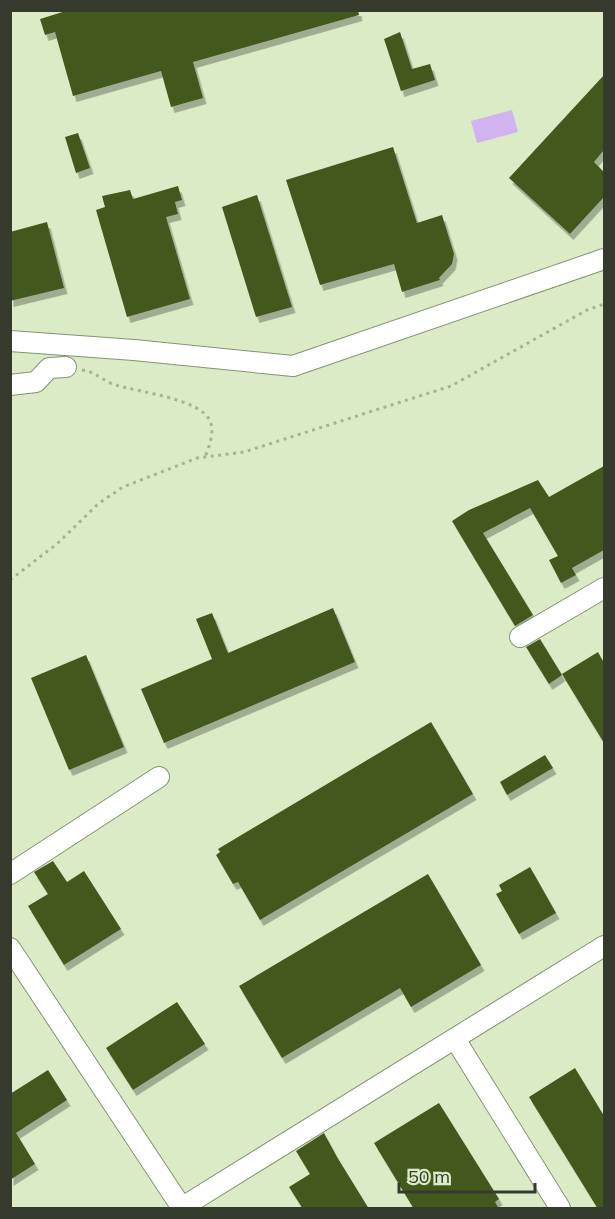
<svg xmlns="http://www.w3.org/2000/svg" width="615" height="1219" font-family="Mulish,sans-serif">
<style>
.water{fill:#d1b3ef}
.building{fill:#42591e;filter:url(#shadow)}
.lines{fill:none;stroke-linecap:round;stroke-linejoin:round}
.minor-casing{stroke:#849372;stroke-width:22}
.path{stroke:#a5b395;stroke-width:3;stroke-dasharray:3 4.5;stroke-linecap:butt}
.minor{stroke:#fff;stroke-width:20}
</style>
<defs>
<filter id="shadow"><feDropShadow dx="3.5" dy="6" stdDeviation="0" flood-color="#0004"/></filter>
</defs>
<rect width="100%" height="100%" fill="#daebc6"/>
<polygon class="water" points="512,110 518,132 477,143 471,121"/>
<g class="building">
<polygon points="69,10 358,10 359,15 193,62 203,98 171,107 161,71 73,96 55,32 45,35 40,19"/>
<polygon points="400,32 412,69 430,64 435,80 401,91 384,39"/>
<polygon points="604,75 604,150 594,162 604,172 604,197 570,234 509,178"/>
<polygon points="78,133 90,168 76,173 65,137"/>
<polygon points="393,147 417,223 442,215 454,254 452,264 439,278 440,280 402,292 394,264 320,285 286,180"/>
<polygon points="178,186 182,200 175,202 178,214 166,217 190,299 127,317 96,210 105,207 102,196 130,190 133,199"/>
<polygon points="257,195 292,307 256,317 222,207"/>
<polygon points="47,222 64,288 10,301 10,232"/>
<polygon points="604,466 604,550 572,568 576,575 561,583 549,560 558,556 530,508 483,533 533,615 515,626 452,521 469,510 538,480 549,497"/>
<polygon points="333,608 355,662 164,743 141,689 212,659 196,619 212,613 228,653"/>
<polygon points="540,639 562,675 549,684 526,647"/>
<polygon points="598,652 604,663 604,743 562,674"/>
<polygon points="86,655 124,747 69,770 31,678"/>
<polygon points="431,722 473,794 260,920 238,882 233,884 216,855 220,852 218,849"/>
<polygon points="545,755 553,768 507,795 500,782"/>
<polygon points="53,861 67,882 84,871 121,929 64,965 28,906 48,894 34,872"/>
<polygon points="530,867 556,913 519,934 496,894 502,891 499,885"/>
<polygon points="428,874 481,965 411,1007 400,988 282,1058 239,986"/>
<polygon points="177,1002 205,1044 133,1090 106,1048"/>
<polygon points="575,1068 604,1116 604,1209 598,1209 529,1097"/>
<polygon points="48,1070 67,1100 16,1133 35,1164 10,1180 10,1094"/>
<polygon points="439,1103 499,1199 495,1202 499,1209 414,1209 374,1143"/>
<polygon points="324,1133 337,1157 369,1209 303,1209 289,1187 310,1174 296,1151"/>
</g>
<g class="lines">
<g class="minor-casing">
<g id="minor">
<polyline points="10,341 134,350 293,366 604,259"/>
<polyline points="10,385 36,382 49,368 66,367"/>
<polyline points="520,637 604,588"/>
<polyline points="10,874 159,777"/>
<polyline points="10,948 182,1208"/>
<polyline points="455,1039 560,1208"/>
<polyline points="181,1208 604,946"/>
</g>
</g>
<g class="path">
<path d="M82,370C95,371 104,382 116,385C138,392 201,399 210,421C215,432 209,447 205,457"/>
<polyline points="10,580 58,543 98,504 123,487 197,458 244,452 451,386 587,310 604,304"/>
</g>
<use href="#minor" class="minor"/>
</g>
<rect width="615" height="1219" fill="none" stroke="#343a2c" stroke-width="24"/>
<path d="M399 1183v9h136v-9" fill="none" stroke="#343a2c" stroke-width="3"/>
<text x="408" y="1183" font-size="18" fill="#343a2c" stroke="#daebc6" stroke-width="4.5" paint-order="stroke">50 m</text>
</svg>
